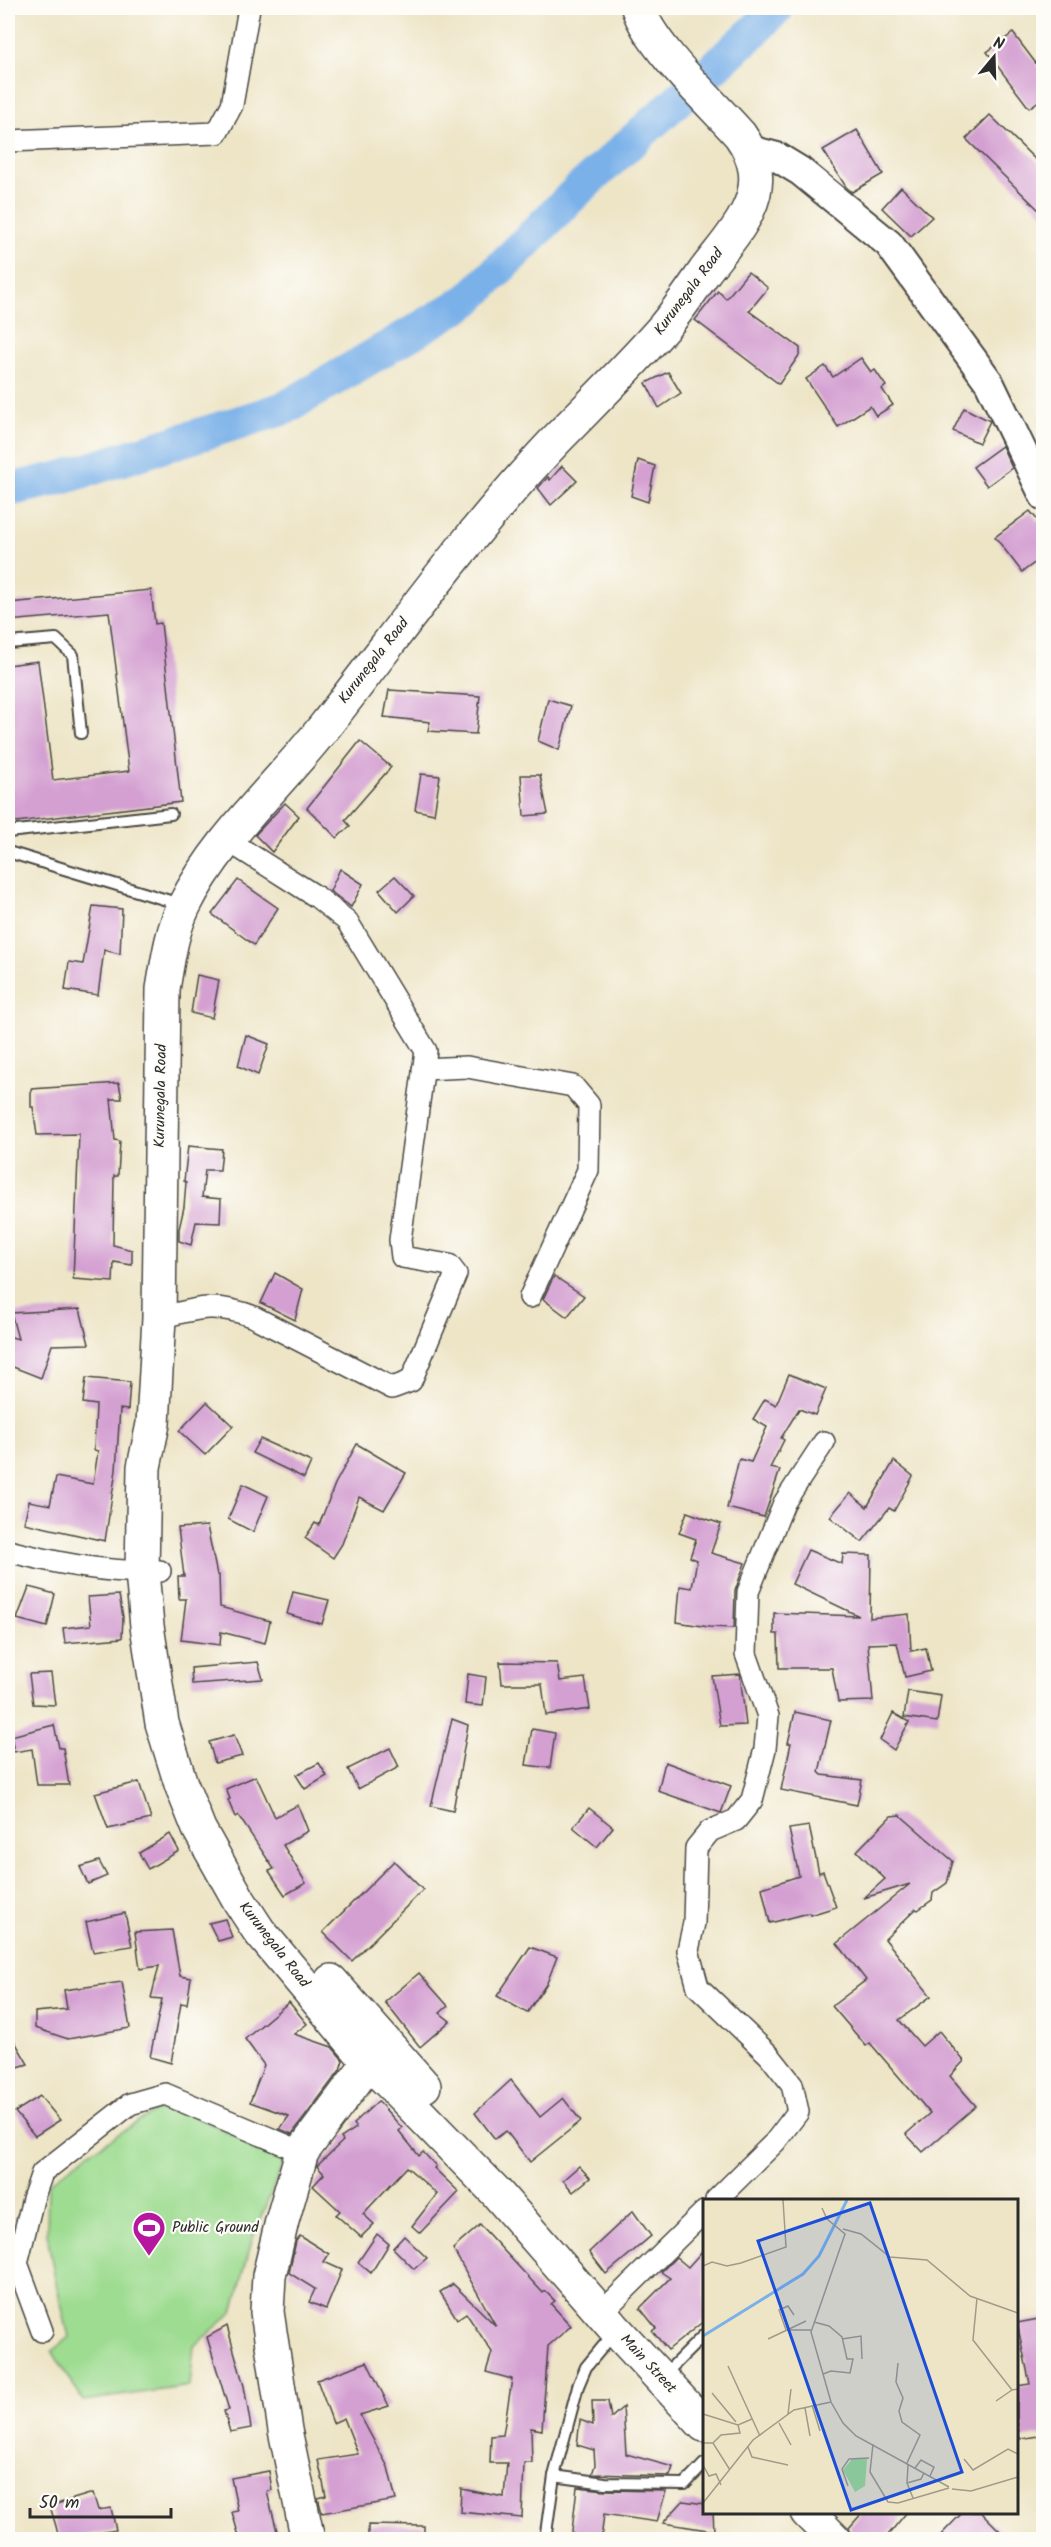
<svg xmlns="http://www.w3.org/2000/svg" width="1051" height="2547" font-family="Kalam,sans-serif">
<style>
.green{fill:#9edc91;stroke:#64845e;stroke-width:1.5}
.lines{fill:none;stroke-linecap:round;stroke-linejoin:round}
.river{stroke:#7ab1e9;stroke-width:34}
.building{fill:#d4a0d2}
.lane-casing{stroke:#484742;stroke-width:14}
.street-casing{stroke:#484742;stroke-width:24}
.secondary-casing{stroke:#484742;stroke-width:32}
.primary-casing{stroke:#484742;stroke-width:36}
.lane{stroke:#fff;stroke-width:10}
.street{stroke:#fff;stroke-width:21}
.secondary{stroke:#fff;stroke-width:28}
.primary{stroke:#fff;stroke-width:33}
.labels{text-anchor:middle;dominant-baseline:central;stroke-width:4.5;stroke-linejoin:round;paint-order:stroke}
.street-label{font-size:15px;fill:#2b2b2b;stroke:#fdfcf7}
.poi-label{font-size:15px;fill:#2b2b2b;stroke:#fdfcf7;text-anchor:start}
.inset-river{fill:none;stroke:#7ab1e9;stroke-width:3}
.inset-road{fill:none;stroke:#a09b89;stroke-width:1.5}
.view{fill:#1d4ed8;fill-opacity:0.15;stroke:#1d4ed8;stroke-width:3}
.inset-edge{fill:none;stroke:#2b2b2b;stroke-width:3}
</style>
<rect width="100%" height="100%" fill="#fdfcf7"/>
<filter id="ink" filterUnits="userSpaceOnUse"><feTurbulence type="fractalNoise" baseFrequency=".0167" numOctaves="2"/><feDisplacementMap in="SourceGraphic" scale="12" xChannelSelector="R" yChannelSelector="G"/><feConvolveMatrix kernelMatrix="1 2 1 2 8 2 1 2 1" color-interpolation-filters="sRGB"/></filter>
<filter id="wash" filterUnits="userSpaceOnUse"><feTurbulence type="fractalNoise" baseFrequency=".008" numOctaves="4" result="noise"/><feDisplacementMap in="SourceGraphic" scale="24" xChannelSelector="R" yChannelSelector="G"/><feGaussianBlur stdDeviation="1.35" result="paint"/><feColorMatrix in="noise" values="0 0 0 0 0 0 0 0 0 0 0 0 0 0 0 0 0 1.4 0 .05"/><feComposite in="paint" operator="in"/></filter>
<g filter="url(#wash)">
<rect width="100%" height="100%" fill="#eee5c7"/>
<polygon class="green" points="178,2109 285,2158 252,2240 233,2312 194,2346 190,2386 83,2401 52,2351 69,2337 54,2274 47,2233 48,2184 90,2152 155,2111"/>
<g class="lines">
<polyline class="river" points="8,490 65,477 285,408 468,300 575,193 753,32 777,8"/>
</g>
<g id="blocks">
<g class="building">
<polygon points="1013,33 1044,74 1044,97 1029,108 987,52"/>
<polygon points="990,115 1044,168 1044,215 966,139"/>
<polygon points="857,130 883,174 852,192 846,187 823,150"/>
<polygon points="901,187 932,217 911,236 882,208"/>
<polygon points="748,272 768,288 749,311 800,348 800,354 779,384 695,320 718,291 726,299"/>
<polygon points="861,358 871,372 875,370 886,386 882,389 893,405 876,416 870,406 838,427 806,379 825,366 833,377"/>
<polygon points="668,372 681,393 659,408 646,383"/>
<polygon points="964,408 990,421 979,443 953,431"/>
<polygon points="1002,446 1012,468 987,486 973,467"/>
<polygon points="638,460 655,466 648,502 631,496"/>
<polygon points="562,466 577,481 551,505 538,488 548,477 550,480"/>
<polygon points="1030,511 1044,528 1044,556 1022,572 995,537"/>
<polygon points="151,590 155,624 161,623 181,802 8,823 8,665 38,661 53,780 129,771 109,612 8,621 8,603"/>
<polygon points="389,690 480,696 476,734 428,731 430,722 384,717"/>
<polygon points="548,699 571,706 559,750 538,741"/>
<polygon points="360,741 391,767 345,820 350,826 337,838 307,808"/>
<polygon points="421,774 440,776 434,814 415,810"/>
<polygon points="521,775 540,775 548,814 524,816"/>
<polygon points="285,803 299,816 272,852 255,835"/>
<polygon points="340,869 363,884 351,907 330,891"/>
<polygon points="395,876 414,896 398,912 379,890"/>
<polygon points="238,880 278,908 254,945 212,914"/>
<polygon points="93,906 122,909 120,954 104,950 98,995 65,990 69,962 83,964"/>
<polygon points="197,975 219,980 212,1018 191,1013"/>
<polygon points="246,1035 269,1044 258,1075 238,1066"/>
<polygon points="119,1083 122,1099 111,1099 115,1140 120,1141 118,1176 114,1176 113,1245 132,1250 132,1265 114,1262 113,1282 73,1279 79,1134 37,1135 33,1107 31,1107 31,1089"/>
<polygon points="188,1146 222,1149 220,1170 205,1170 202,1197 221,1199 220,1223 196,1222 191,1245 179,1241 179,1229 184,1207 186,1182 184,1181"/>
<polygon points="275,1273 303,1289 295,1320 261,1303"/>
<polygon points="554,1276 584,1296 567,1317 543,1299"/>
<polygon points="80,1309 89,1344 52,1345 41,1378 8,1365 8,1336 18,1339 11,1313"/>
<polygon points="789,1374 826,1389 815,1415 799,1409 781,1438 784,1440 770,1468 780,1470 764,1517 727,1508 739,1459 751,1462 767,1427 753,1419 765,1399 776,1405"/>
<polygon points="86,1378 130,1382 128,1410 120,1409 116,1470 105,1541 24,1523 29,1501 50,1505 56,1477 93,1484 98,1451 94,1450 96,1405 83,1403"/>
<polygon points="207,1402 233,1426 205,1455 179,1431"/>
<polygon points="260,1439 311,1462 304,1478 252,1453"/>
<polygon points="357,1444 406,1473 384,1510 359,1497 342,1544 333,1558 305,1538 315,1523 319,1525 335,1484"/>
<polygon points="894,1461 913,1476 894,1511 889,1508 862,1542 830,1517 850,1493 867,1507"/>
<polygon points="243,1484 268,1496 253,1532 228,1519"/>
<polygon points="687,1512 721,1524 711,1553 745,1563 735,1591 734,1628 709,1627 677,1622 680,1586 692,1588 697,1560 690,1557 696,1539 679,1533"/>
<polygon points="207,1526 217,1575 219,1575 220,1607 270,1621 265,1643 221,1632 220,1645 181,1640 186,1599 179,1599 178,1576 184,1576 178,1528"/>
<polygon points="808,1550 842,1564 843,1554 871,1555 870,1618 909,1614 911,1651 926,1648 931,1671 905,1677 897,1643 868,1644 873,1701 838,1702 832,1668 779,1668 778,1634 774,1634 774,1613 859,1616 792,1584"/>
<polygon points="29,1587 55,1594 47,1627 17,1619"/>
<polygon points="293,1592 329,1600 322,1624 287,1614"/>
<polygon points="119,1595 123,1617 122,1638 65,1643 63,1628 91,1625 88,1597"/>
<polygon points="258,1662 263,1679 192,1684 191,1668"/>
<polygon points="500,1662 557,1663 560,1681 585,1678 590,1709 546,1715 542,1684 502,1684"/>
<polygon points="51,1673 55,1705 33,1704 29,1674"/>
<polygon points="468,1674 486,1677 483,1706 465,1704"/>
<polygon points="740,1674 746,1725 720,1726 712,1676"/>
<polygon points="908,1691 941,1696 937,1722 904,1717"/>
<polygon points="795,1712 831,1720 819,1772 822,1775 862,1780 857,1805 781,1790 791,1743 788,1743"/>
<polygon points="893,1713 909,1722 894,1750 880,1740"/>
<polygon points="452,1719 468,1725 453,1811 431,1806"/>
<polygon points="54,1725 59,1748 63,1748 69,1785 37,1785 32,1749 14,1752 11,1736"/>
<polygon points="532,1729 555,1733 550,1768 526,1765"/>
<polygon points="234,1735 242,1756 215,1763 209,1742"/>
<polygon points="390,1748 399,1767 358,1789 348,1769"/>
<polygon points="665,1762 731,1786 721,1813 658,1791"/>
<polygon points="319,1763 327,1776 305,1789 296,1775"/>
<polygon points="256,1776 275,1817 298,1805 308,1831 283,1845 306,1883 285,1895 269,1871 274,1869 238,1815 235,1817 228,1800 230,1799 226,1789"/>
<polygon points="139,1782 151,1819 108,1829 95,1793"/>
<polygon points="589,1808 613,1827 597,1847 573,1827"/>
<polygon points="900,1815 953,1861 947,1883 933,1893 932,1900 918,1910 916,1909 885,1939 931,1996 899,2020 922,2046 939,2031 964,2061 950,2076 976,2106 923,2152 906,2134 930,2113 870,2043 866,2046 832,2006 866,1980 837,1943 910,1884 864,1898 885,1879 857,1851 891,1816"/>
<polygon points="809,1826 819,1873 823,1871 836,1907 810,1915 809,1913 770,1923 762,1888 799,1876 789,1829"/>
<polygon points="170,1834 179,1851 148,1869 139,1853"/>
<polygon points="99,1861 107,1876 88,1884 80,1867"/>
<polygon points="394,1861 423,1890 352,1961 323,1932"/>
<polygon points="125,1913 132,1946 93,1952 86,1922"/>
<polygon points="225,1919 232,1937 218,1941 209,1923"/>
<polygon points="172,1930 180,1976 191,1978 187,2004 181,2003 171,2063 150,2057 162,1999 151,1998 159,1966 140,1969 135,1932"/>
<polygon points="530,1947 557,1957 547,1983 527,2013 497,1996"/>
<polygon points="419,1973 448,2006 440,2013 450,2021 420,2047 385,2002"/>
<polygon points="122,1982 130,2028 68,2039 35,2028 35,2012 67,2009 64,1990"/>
<polygon points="289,2002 307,2024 294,2034 332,2047 343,2060 340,2070 292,2134 280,2129 289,2116 250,2102 264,2065 245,2039"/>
<polygon points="8,2030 28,2064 8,2070"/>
<polygon points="511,2080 540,2117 563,2098 581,2121 530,2162 506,2131 495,2139 475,2113"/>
<polygon points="40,2096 60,2120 35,2136 15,2112"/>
<polygon points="378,2101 402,2128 399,2131 419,2156 423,2152 436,2166 434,2168 459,2192 420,2233 412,2226 437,2194 407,2167 363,2214 374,2224 361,2237 336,2215 340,2211 313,2186 324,2174 317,2166 343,2141 341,2138 356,2128 353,2124"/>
<polygon points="579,2166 590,2178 573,2192 563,2180"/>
<polygon points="633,2211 651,2236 606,2274 589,2252"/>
<polygon points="480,2225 543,2293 545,2291 555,2301 551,2304 571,2326 548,2346 542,2430 531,2428 532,2463 524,2463 522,2518 460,2512 461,2489 504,2497 507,2463 490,2463 491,2436 503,2435 512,2379 486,2372 492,2352 466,2313 457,2319 440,2292 453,2284 496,2326 453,2249"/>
<polygon points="377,2234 389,2244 371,2273 358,2262"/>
<polygon points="300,2236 329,2254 324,2262 342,2270 326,2309 309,2302 315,2289 289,2273 296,2241"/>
<polygon points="404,2236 427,2258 414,2269 393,2248"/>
<polygon points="705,2248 705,2320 668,2350 652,2331 656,2328 640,2308 670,2278 661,2272 676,2257 688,2267"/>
<polygon points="1044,2318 1044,2435 1020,2439 1017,2421 1017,2386 1030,2384 1017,2323"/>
<polygon points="227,2326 244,2386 251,2428 230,2432 224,2411 229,2410 207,2337"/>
<polygon points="367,2362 389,2406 360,2415 388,2467 396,2500 322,2513 318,2498 326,2496 318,2460 358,2454 344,2418 333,2423 317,2380"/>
<polygon points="592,2401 608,2401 611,2418 623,2407 626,2454 673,2467 670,2476 592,2474 595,2465 594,2450 577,2445 580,2420 593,2425"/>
<polygon points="269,2471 272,2490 267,2492 278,2535 258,2540 240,2540 232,2512 238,2511 231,2478"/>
<polygon points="577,2487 605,2490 666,2491 657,2522 604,2514 601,2540 571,2540"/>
<polygon points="93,2493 98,2510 111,2508 116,2530 60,2540 50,2506"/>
<polygon points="683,2501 705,2504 705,2512 713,2512 714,2531 663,2523"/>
<polygon points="863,2512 907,2512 884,2540 853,2540 849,2528"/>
<polygon points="963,2512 981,2512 1009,2540 936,2540"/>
<polygon points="368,2525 424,2526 424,2540 368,2540"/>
</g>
</g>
</g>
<g filter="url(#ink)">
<use href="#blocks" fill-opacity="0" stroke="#484742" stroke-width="1.5"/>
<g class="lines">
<g class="lane-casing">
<g id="lane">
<polyline points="8,643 56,639 73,655 81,733"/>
<polyline points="8,832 171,814"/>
<polyline points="8,852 180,904"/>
<polyline points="664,2375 704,2335"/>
<polyline points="554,2476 605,2483 685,2484 704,2464"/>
<polyline points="545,2540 554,2476 578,2386 586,2367 614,2333"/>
</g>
</g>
<g class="street-casing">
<g id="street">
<polyline points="8,141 217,133 232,105 249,8"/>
<polyline points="423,1069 467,1067 573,1086 589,1105 588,1170 530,1297"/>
<path d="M159,1318C197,1308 216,1302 254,1317L392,1388L411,1381L456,1274L449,1265L402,1257L400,1240L426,1051L347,921L317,897L227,840"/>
<path d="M8,1551C57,1563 109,1574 160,1571"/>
<polyline points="716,2200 775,2142 798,2112 792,2084 769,2055 698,1987 688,1950 694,1923 696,1848 710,1831 736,1820 752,1800 765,1749 768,1716 746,1654 748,1592 784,1503 824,1442"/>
<polyline points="601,2313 704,2212"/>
<polyline points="42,2331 17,2263 33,2199 42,2173 130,2104 165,2094 302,2152"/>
</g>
</g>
<g class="secondary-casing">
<polyline id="secondary" points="750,150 777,157 800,171 889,244 989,382 1044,496"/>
</g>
<g class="primary-casing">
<g id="primary">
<path d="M638,8C652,48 710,101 740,135C757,159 761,183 748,210C738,232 720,251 705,271C692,290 679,309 664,327C630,366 593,402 557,439C472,528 401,629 325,726C278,786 218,838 184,906C171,933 168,960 163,989L159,1318L153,1424L144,1467L142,1572L147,1626L162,1723L181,1784L199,1829L240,1902L259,1931L368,2061L495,2191L616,2330L704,2425"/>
<polyline points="331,1981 424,2086"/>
<polyline points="807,2512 835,2540"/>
<polyline points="308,2540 285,2430 267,2312 269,2276 282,2221 302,2152 382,2045"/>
</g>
</g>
<use href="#lane" class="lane"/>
<use href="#street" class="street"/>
<use href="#secondary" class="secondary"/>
<use href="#primary" class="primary"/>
</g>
</g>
<defs>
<g id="stadium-pin" transform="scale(1.725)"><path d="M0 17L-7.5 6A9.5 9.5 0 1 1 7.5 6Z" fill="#b5179e" stroke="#fdfcf7"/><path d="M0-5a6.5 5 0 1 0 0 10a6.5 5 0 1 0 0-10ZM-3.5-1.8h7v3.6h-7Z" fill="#fff"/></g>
</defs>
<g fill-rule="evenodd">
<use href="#stadium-pin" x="149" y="2228"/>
</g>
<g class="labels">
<g class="street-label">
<text transform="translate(689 292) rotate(-53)">Kurunegala Road</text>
<text transform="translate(374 661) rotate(-52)">Kurunegala Road</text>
<text transform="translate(161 1096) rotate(-89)">Kurunegala Road</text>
<text transform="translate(274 1945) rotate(52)">Kurunegala Road</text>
<text transform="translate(648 2364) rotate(47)">Main Street</text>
</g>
<g class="poi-label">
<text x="172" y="2228">Public Ground</text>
</g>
</g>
<g transform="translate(703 2199)">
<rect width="315" height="315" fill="#eee5c7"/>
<path d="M149,260H164L162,287L152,293L140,271Z" fill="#9edc91"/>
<path class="inset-river" d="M0,137L100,75L116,57L144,1"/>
<path class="inset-road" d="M119,9L124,20L142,35L108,133L128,203L140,224L153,237L246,288M140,30L158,35L187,58L224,61L267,97L315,114M0,67L9,63L24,67L38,64L83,48L80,1M274,99L270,141L309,191L315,190M91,116L85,107L76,111L83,131H108M111,123L126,127L139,138L144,160H150L147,174L128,172L120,175M65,140L103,122M139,140L158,137L159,160M195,164L193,183L200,199L196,212L199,223L217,236L204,264M25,167L57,237M9,194L33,223M293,202L309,191M109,206L117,232M102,209L107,237M0,215L35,226L49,220M85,215L88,190M76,224L88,246M0,244H10L27,271M10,244L18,236L37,234L35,226M170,245L167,273L185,303L195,304L246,289M45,248L49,258L85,266M261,260L270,271L305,250L315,255M0,266L6,277L13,275L18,286M205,266L204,284L210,299M212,269L218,261L231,268L227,277M204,284L218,280L221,274M145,287L139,270L146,260L166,259M249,290L268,292L315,278M0,304L50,241L91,211L128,203"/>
<path class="view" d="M167,4L259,273L148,311L55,42Z"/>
<rect width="315" height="315" class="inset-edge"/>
</g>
<rect width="1051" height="2547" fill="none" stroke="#fdfcf7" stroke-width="30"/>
<g transform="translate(994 57) rotate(19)" stroke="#fdfcf7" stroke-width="4.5" paint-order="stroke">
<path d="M0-4.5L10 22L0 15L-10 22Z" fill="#2b2b2b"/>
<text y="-9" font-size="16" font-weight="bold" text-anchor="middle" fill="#2b2b2b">N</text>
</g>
<path d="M30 2508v9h141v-9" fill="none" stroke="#2b2b2b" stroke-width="3"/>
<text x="39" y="2508" font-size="18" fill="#2b2b2b" stroke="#fdfcf7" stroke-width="4.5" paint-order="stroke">50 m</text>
</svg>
